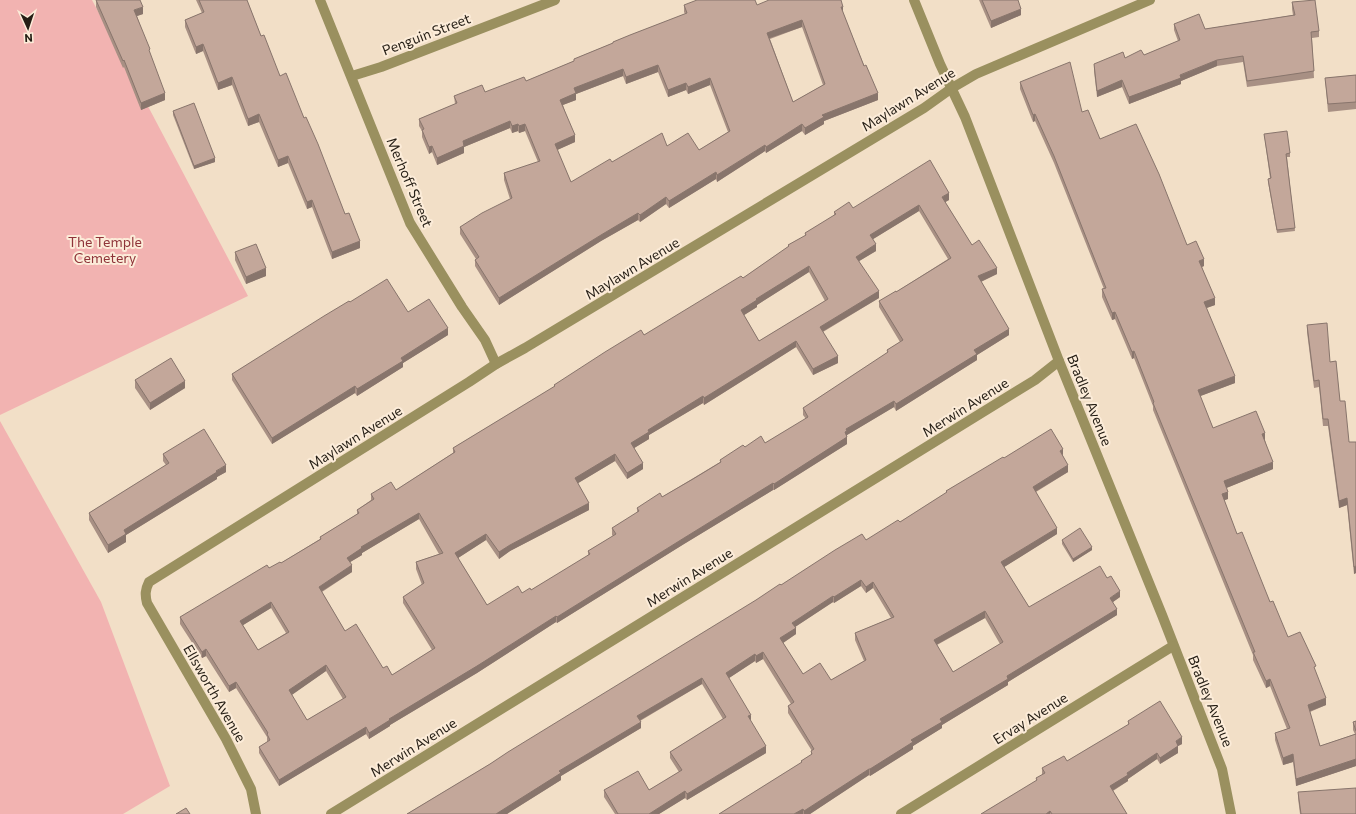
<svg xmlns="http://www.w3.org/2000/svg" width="1356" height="814" font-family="Commissioner,sans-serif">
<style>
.green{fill:#f2b3b1}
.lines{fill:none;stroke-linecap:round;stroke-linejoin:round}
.minor{stroke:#9a905f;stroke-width:10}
.wall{fill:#a89084;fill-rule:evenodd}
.shaded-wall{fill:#88756c}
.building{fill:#c3a79a;stroke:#88756c;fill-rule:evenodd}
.labels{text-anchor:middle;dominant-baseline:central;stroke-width:4;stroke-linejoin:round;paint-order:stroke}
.street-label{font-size:14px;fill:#251e15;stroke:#fcecd9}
.park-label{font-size:14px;fill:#8f3439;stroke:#fcecd9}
</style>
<rect width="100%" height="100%" fill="#f2dfc7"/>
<g class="green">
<polygon points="0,0 92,0 248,296 0,415"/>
<polygon points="0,421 101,602 170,786 123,814 0,814"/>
</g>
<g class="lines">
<g class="minor">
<polyline points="320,0 410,223 462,307 485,340 496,364"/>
<polyline points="914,0 940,64 965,117 1059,361 1162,615 1222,769 1231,814"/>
<polyline points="352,76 381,67 555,0"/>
<path d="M256,814L251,789L226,739L147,603C145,595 145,590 149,582L469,382L496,364L525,348L924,108L952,88L976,74L1150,0"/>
<polyline points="331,814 1035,380 1059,361"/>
<polyline points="901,814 1173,646"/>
</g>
</g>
<g class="wall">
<polygon points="96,0 143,14 137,16 150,54 165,100 141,110 124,67 123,68 96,7"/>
<polygon points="196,0 247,0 261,36 280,76 304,118 345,214 360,248 332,259 312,207 307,209 288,163 278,167 259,122 248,126 232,85 218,90 203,51 196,54 185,27 185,20 202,13"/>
<polygon points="979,0 1018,0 1021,15 991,28"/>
<polygon points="1292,2 1319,31 1319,37 1312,38 1314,78 1247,87 1243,62 1217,66 1181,81 1181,84 1129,104 1122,87 1097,97 1094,71 1094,64 1125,58 1144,55 1178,41 1174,30 1174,24 1205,29 1293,15 1292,9"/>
<path d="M684,5H757L843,13L878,100L824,121V124L805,135L802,131L766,153L765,151L717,182L716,179L669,208L666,204L640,222L638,220L601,241L499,305L475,266V260L476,259L460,234V227L510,199L504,180V173L538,162L525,131L519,133L518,131L512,133L510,128L464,147V153L437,165L432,152L429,154L422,137V131L419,126V119L455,104L454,96L485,92L526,81L574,61V59L613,43V42L685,14L684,12ZM802,27L823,85L793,102L770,39ZM658,72L668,97L686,90L688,94L710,85L728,132L699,150L667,146L612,162L571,182L557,150L575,142L563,105L576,100V94L623,76L626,84Z"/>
<polygon points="1356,75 1356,109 1328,112 1325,78"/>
<polygon points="1020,82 1082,112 1100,139 1187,245 1204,266 1202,267 1215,305 1206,308 1235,383 1200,396 1213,428 1265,440 1273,469 1226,488 1228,499 1224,500 1237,534 1270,602 1288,637 1316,673 1326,705 1310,712 1320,746 1355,734 1353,730 1353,722 1356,721 1356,766 1296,786 1293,762 1283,765 1275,740 1275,733 1287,729 1270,686 1266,688 1253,660 1253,655 1153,410 1153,406 1134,358 1132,359 1115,319 1112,320 1102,297 1102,289 1104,289 1054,163 1035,121 1033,122 1020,89"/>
<polygon points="173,111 215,162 194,169 173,115"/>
<polygon points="1264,134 1290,153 1290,157 1287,157 1295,231 1277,233 1268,182 1268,179 1270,178"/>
<path d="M949,200L945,202L972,245L997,274L981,282L1009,335L977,355V360L896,411L894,407L847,435V444L774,490H773L684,544L557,623L556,622L477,673L390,725V726L369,739L366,734L279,786L259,753V747L267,742V737L236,688L229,692L206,656L202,658L180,624V617L269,568L281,563L320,539V537L357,514V510L371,500V494L396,490L453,453V448L554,387V385L644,335L743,278L788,247V245L805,236V233L834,216V212L853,208ZM919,211L948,259L896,292L879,301V307L900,342L887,350V353L803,408V415L806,419L765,443L745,447L720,460V462L662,497L637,508V513L612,528V535L613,536L588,551V556L531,590L487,605L458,558L486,540L499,559L510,551L589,510L578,483L615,461L627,479L643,469L634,448L649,439V435L703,403L704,405L796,347L813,375L838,363L823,332L879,298L859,261L876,251L873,239ZM809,272L825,301L759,341L744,315L757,307V305ZM419,519L439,554L416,562V569L422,585L403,597V603L432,650L392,675L383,668L345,631L322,592L352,572L350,562L362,555V553ZM271,608L286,633L258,650L243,625ZM326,671L343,699L307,720L291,695Z"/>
<polygon points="235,252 266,276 246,284 235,260"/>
<polygon points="350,302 408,312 448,335 403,363 403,367 357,396 355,393 272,444 232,380 232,374"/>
<polygon points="1307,325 1330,362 1336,361 1356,573 1354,574 1347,505 1339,508 1328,426 1323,426 1319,387 1314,388 1307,332"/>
<polygon points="135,380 185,388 150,410 135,388"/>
<polygon points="163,454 226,472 217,477 217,479 126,535 126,542 108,553 89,520 89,513 166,465 163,461"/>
<path d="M1063,456L1068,472L1036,492L1057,534L1004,567L1029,607L1120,597L1113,602L1117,615L1008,682V685L942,725V728L913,746V749L870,776L869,775L810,814H719L801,763V761L811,755V751H812L788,713V706L791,704L763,659L756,663L755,661L729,678L766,753L687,800L685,798L659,814H615L604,797V790H649L679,772L670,758V752L723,719L702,684L640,721L641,728L561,776V780L507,814H407L490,764L781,585L900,522L946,493V491L1004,458ZM861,586L866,593L873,588L891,618L855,633V640L864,661L831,680L803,674L783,643L796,634L795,627L833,602L834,603ZM985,618L1000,644L953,672L937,645Z"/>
<polygon points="1062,540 1092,550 1073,562 1062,544"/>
<polygon points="1128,721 1182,744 1178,746 1178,753 1160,764 1157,759 1128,779 1128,781 1113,791 1127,814 981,814 1036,781 1036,778 1042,775 1042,768 1067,761 1128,725"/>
<polygon points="1298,792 1356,814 1300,814 1298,798"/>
</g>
<g class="shaded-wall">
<polygon points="143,7 143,14 134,17 134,10"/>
<polygon points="841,7 843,7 843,13"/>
<polygon points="1021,9 1021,15 991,28 991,21"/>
<polygon points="802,20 802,27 767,39 767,33"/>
<polygon points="203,44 203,51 196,54 196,47"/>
<polygon points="1217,60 1217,66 1181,81 1181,84 1129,104 1129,97"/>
<polygon points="658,65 658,72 626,84 626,77"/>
<polygon points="623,69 623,76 576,94 576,100 560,106 560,100 574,88"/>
<polygon points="232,77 232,85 218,90 218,83"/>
<polygon points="710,78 710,85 688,94 688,87"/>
<polygon points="1122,80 1122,87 1097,97 1097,91"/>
<polygon points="686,83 686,90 668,97 668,90"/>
<polygon points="165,93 165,100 141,110 141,103"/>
<polygon points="878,93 878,100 824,121 824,124 805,135 805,128 822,115"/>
<polygon points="259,114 259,122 248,126 248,119"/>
<polygon points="1035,114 1035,121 1033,122 1033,115"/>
<polygon points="510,121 510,128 464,147 464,153 437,165 437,158 463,141"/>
<polygon points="518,124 518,131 512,133 512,126"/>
<polygon points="525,124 525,131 519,133 519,126"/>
<polygon points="802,124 802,131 766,153 766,147"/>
<polygon points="575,135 575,142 555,151 555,144"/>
<polygon points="765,145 765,151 717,182 717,175"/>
<polygon points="432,146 432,152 429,154 429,147"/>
<polygon points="288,156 288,163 278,167 278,160"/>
<polygon points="215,158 215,162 194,169 194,166"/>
<polygon points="716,172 716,179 669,208 669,201"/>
<polygon points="949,193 949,200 942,204 942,197"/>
<polygon points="666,197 666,204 640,222 640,215"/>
<polygon points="312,200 312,207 307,209 307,202"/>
<polygon points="919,205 919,211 870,241 870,235"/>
<polygon points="638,213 638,220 601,241 499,305 499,298 601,235"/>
<polygon points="360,241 360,248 332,259 332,252"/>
<polygon points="876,244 876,251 856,263 856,257"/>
<polygon points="1204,259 1204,266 1199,268 1199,261"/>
<polygon points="809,266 809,272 757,305 757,307 741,317 741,310 756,299"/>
<polygon points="266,268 266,276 246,284 246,277"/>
<polygon points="997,268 997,274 978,283 978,276"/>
<polygon points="879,291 879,298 820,333 820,327"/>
<polygon points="1215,298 1215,305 1204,309 1204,302"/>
<polygon points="1115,312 1115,319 1112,320 1112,313"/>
<polygon points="448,328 448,335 403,363 403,367 357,396 357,389 401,358"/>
<polygon points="1009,329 1009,335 977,355 977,360 896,411 896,404 974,350"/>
<polygon points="796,341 796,347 704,405 704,398"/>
<polygon points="1134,351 1134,358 1132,359 1132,352"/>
<polygon points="838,356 838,363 813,375 813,369"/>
<polygon points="1235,376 1235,383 1198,397 1198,390"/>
<polygon points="185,381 185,388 150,410 150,403"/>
<polygon points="355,386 355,393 272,444 272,438"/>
<polygon points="703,396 703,403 649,435 649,439 631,450 631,443 648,430"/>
<polygon points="894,401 894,407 847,435 847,444 774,490 774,484 845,432 846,429"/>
<polygon points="1265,433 1265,440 1262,441 1262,434"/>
<polygon points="1063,449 1063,456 1060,451"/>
<polygon points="615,454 615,461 575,485 575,478"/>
<polygon points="1273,462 1273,469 1224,489 1224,481"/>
<polygon points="643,463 643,469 627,479 627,473"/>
<polygon points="226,465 226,472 217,477 217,479 126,535 126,542 108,553 108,545 124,530"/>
<polygon points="1068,465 1068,472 1033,493 1033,487"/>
<polygon points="773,483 773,490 684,544 557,623 557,617 684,538"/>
<polygon points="1228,492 1228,499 1222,501 1222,494"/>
<polygon points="1347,498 1347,505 1339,508 1339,501"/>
<polygon points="589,503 589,510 510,551 499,559 499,552 510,545"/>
<polygon points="419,513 419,519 362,553 362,555 347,564 347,558 361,547"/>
<polygon points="1057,528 1057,534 1001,569 1001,562"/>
<polygon points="486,534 486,540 455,560 455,553"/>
<polygon points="1092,547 1092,550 1073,562 1073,559"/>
<polygon points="352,565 352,572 319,593 319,587"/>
<polygon points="1356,566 1356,573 1354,574 1354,567"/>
<polygon points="861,580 861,586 834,603 834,597"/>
<polygon points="873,582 873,588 866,593 866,587"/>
<polygon points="1120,591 1120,597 1110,604 1110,598"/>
<polygon points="833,596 833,602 792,629 792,623"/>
<polygon points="271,602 271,608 240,627 240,621"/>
<polygon points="1117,609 1117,615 1008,682 1008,685 942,725 942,728 913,746 913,749 870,776 870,769 940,719 1007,676"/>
<polygon points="985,611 985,618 934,646 934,640"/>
<polygon points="556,616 556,622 477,673 390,725 390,726 369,739 369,733 389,719"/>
<polygon points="796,628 796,634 780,645 780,638"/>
<polygon points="206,649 206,656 202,658 202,652"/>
<polygon points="763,652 763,659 756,663 756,656"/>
<polygon points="755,654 755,661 726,680 726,673"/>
<polygon points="326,665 326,671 289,697 289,690"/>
<polygon points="702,678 702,684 637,722 637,716"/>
<polygon points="1270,679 1270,686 1266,688 1266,681"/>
<polygon points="236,682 236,688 229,692 229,686"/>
<polygon points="1326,698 1326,705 1308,712 1308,705"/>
<polygon points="751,715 751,721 748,716"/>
<polygon points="641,722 641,728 561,776 561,780 507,814 496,814 559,771"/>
<polygon points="366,727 366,734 279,786 279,780"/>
<polygon points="1182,737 1182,744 1178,746 1178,753 1160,764 1160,758 1176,741"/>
<polygon points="766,746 766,753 687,800 687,794"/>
<polygon points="1157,753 1157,759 1128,779 1128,781 1110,792 1110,786 1127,773"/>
<polygon points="1293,754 1293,762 1283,765 1283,758"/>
<polygon points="1356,759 1356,766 1296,786 1296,779"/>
<polygon points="869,769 869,775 810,814 804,814 804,811"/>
<polygon points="685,791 685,798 659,814 649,814"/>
<polygon points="803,809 803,814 794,814"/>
<polygon points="1050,811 1050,814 1046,814"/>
</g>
<g class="building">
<polygon points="96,0 140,0 143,7 134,10 150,49 149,50 165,93 141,103 124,60 123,61"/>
<polygon points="199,0 247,0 261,36 264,35 280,76 286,73 304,118 306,117 318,144 345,214 349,213 360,241 332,252 312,200 307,202 288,156 278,160 259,114 248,119 232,77 218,83 203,44 196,47 185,20 204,12"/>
<path d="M697,0H755L757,5L769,0H841L843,7H841L864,66L866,65L878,93L822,115L824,117L805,128L802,124L766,147L765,145L717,175L716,172L669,201L666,197L640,215L638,213L601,235L499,298L475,260L479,257L460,227L482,213L512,198L504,173L540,161L525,124L519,126L518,124L512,126L510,121L463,141L464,146L437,158L432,146L429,147L422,130L424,129L419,119L457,103L454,96L482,85L485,92L524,77L526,81L574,61V59L613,43V42L630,35L687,13L684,5ZM802,20L825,84L793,102L767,33ZM658,65L668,90L686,83L688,87L710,78L730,131L699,150L688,133L667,146L662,133L612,162L610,159L571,182L555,144L575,135L560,100L576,93L574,88L623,69L626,77Z"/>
<polygon points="982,0 1018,0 1021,9 991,21"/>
<polygon points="1315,0 1319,31 1311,32 1314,71 1247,81 1243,56 1217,60 1180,75 1181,78 1129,97 1122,80 1097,91 1094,64 1123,52 1125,58 1141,50 1144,55 1180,40 1174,24 1199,14 1205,29 1295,15 1292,2"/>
<polygon points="1070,62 1082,112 1088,110 1100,139 1136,124 1159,174 1187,245 1196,241 1204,259 1199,261 1215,298 1204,302 1235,376 1198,390 1213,428 1256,411 1265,433 1262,434 1273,462 1224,481 1228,492 1222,494 1237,534 1242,532 1270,602 1273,601 1288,637 1300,632 1316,666 1314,667 1326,698 1308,705 1320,746 1356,734 1356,759 1296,779 1293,754 1283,758 1275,733 1290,728 1270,679 1266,681 1253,652 1255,652 1153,403 1154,402 1134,351 1132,352 1115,312 1112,313 1102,289 1106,288 1054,156 1035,114 1033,115 1020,82"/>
<polygon points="1356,75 1356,102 1328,104 1325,78"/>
<polygon points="194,103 215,158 194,166 173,111"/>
<polygon points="1287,131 1290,153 1286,154 1295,228 1277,230 1268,179 1271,178 1264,134"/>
<path d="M930,160L949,193L942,197L972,245L979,240L997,268L978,276L1009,329L974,350L977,354L896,404L894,401L846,429L847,431L845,432L847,437L774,484L773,483L684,538L557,617L556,616L477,666L389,719L390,720L369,733L366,727L279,780L259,747L270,740L267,734L268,733L236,682L229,686L206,649L202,652L180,617L267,565L269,568L280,562L281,563L321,539L320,537L359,513L357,510L374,499L371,494L391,482L396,490L455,452L453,448L555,386L554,385L605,352L641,330L644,335L741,276L743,278L789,246L788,245L806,235L805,233L836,214L834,212L849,202L853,208ZM919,205L951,258L896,292V291L879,301L903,340L887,350L888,352L803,408L808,417L765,443L761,436L745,447L743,445L720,460L721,462L693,479L662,497L660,493L637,508L639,511L612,528L616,534L588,551L590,554L531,590L530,588L522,593L518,586L487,605L455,553L486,534L499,552L510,545L589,503L575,478L615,454L627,473L643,463L631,443L649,432L648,430L703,396L704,398L796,341L813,369L838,356L820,327L879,291L856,257L876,244L870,235ZM809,266L828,299L759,341L741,310L757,300L756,299ZM419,513L443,553L416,562L424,583L403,597L435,648L392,675L387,666L383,668L356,624L345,631L319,587L352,565L347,558L362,548L361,547ZM271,602L289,632L258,650L240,621ZM326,665L346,697L307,720L289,690Z"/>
<polygon points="256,244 266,268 246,277 235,252"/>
<polygon points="387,279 408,312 429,299 448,328 401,358 403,361 357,389 355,386 272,438 232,374 324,316 349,301 350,302"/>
<polygon points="1327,323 1330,362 1336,361 1340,401 1345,401 1349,442 1356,442 1356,566 1354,567 1347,498 1339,501 1328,419 1323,419 1319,380 1314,381 1307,325"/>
<polygon points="171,358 185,381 150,403 135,380"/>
<polygon points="204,429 226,465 216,471 217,472 124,530 126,534 108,545 89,513 169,463 163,454"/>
<path d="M1051,429L1063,449L1060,451L1068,465L1033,487L1057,528L1001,562L1029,607L1100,566L1107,578L1111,576L1120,591L1110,598L1117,609L1007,676L1008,679L940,719L942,722L911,740L913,742L870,769H869L804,811L803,809L794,814H719L802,762L801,761L812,754L811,751L814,749L788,706L794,702L763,652L756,656L755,654L726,673L751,715L748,716L766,746L687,794L685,791L649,814H618L604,790L638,771L649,790L682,770L670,752L726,717L702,678L637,716L641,722L559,771L561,773L496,814H407L490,764L508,752L756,600L780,584L781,585L835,550L862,534L866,540L898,520L900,522L947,492L946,491L1003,457L1004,458ZM861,580L866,587L873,582L894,617L855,633L866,660L831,680L820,663L803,674L780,638L796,628L792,623L833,596L834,597ZM985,611L1003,642L953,672L934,640Z"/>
<polygon points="1080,528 1092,547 1073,559 1062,540"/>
<polygon points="1160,701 1182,737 1176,741 1178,746 1160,758 1157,753 1127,773 1128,775 1110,786 1127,814 1052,814 1050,811 1046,814 981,814 1037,780 1036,778 1045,773 1042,768 1064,756 1067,761 1129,724 1128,721"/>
<polygon points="1356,721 1356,731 1353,722"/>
<polygon points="1356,788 1356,814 1301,814 1298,792"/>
<polygon points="186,808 190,814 176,814"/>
</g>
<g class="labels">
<g class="street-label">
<text transform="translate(426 34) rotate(-21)">Penguin Street</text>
<text transform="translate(908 99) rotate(-32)">Maylawn Avenue</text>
<text transform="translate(410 182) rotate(67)">Merhoff Street</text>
<text transform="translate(632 268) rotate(-31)">Maylawn Avenue</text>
<text transform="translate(1090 400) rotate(68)">Bradley Avenue</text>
<text transform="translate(965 407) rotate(-32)">Merwin Avenue</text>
<text transform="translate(355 437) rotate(-32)">Maylawn Avenue</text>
<text transform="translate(689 577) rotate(-32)">Merwin Avenue</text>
<text transform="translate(215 693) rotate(60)">Ellsworth Avenue</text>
<text transform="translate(1211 701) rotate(68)">Bradley Avenue</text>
<text transform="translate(1030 718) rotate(-32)">Ervay Avenue</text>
<text transform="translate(413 747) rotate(-32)">Merwin Avenue</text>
</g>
<g class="park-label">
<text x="105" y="241">The Temple<tspan x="105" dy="16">Cemetery</tspan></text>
</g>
</g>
<g transform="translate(28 28) rotate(177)" stroke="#fcecd9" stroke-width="3" paint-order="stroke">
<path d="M0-3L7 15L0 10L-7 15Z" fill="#251e15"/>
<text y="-6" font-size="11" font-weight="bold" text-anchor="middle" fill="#251e15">N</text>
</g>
</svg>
